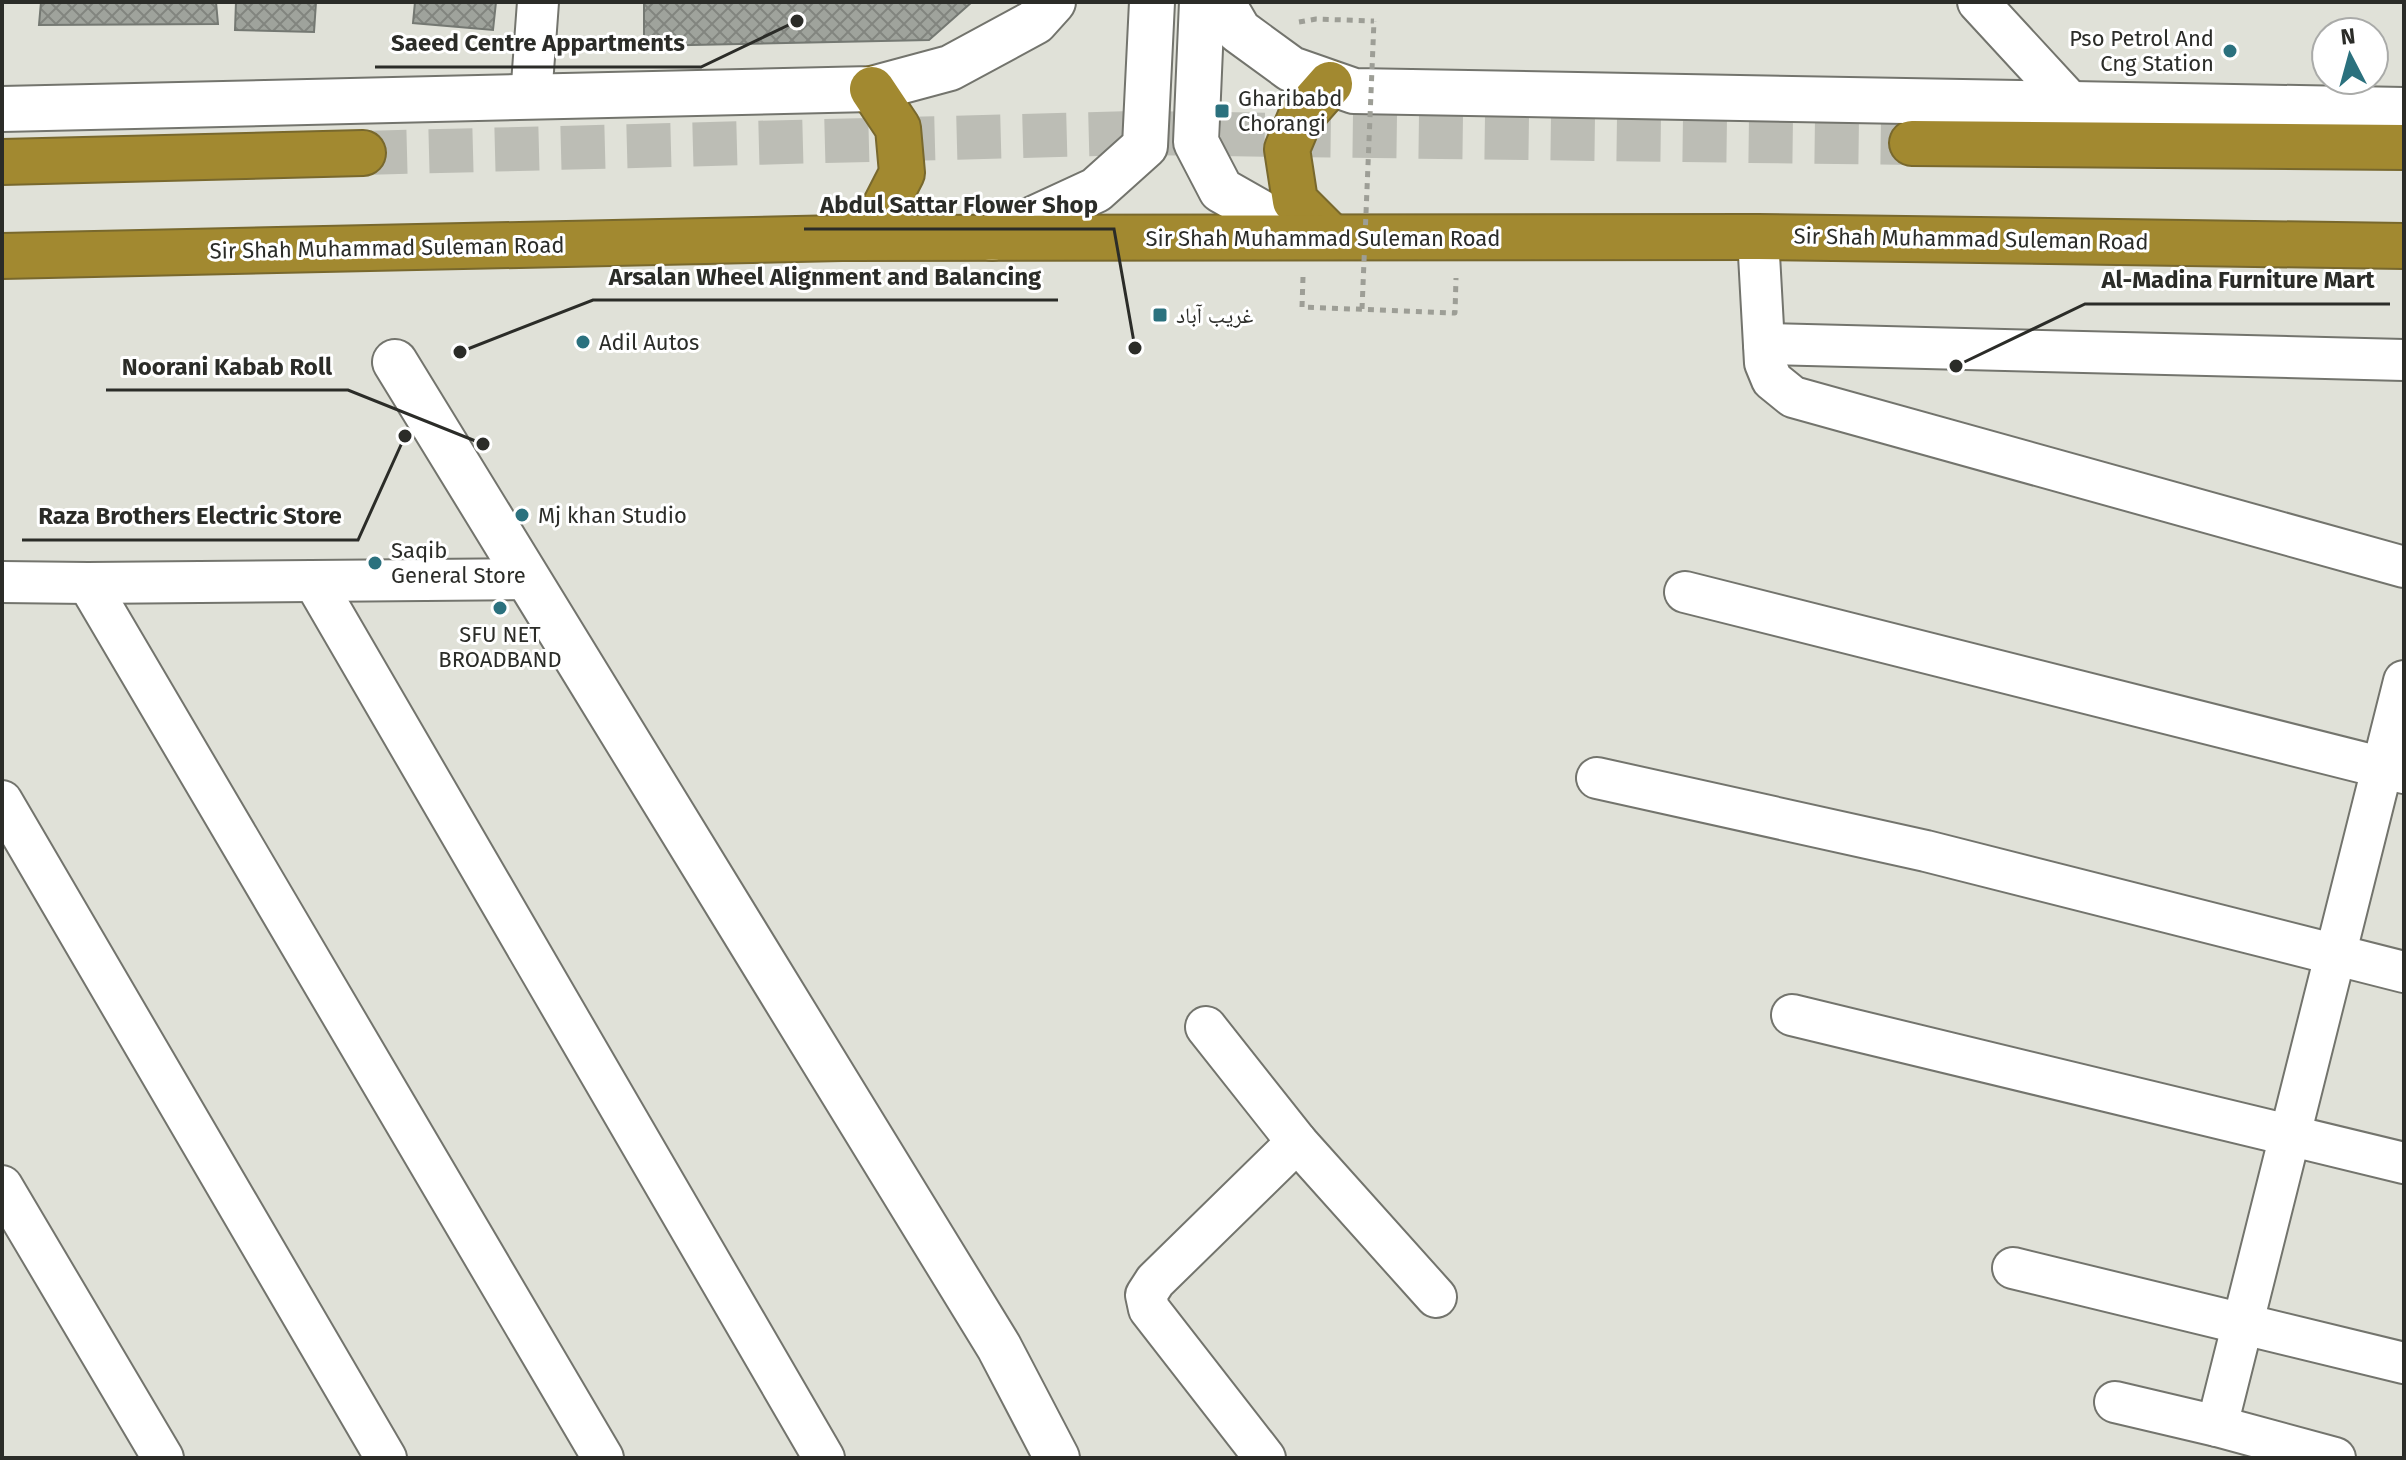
<svg xmlns="http://www.w3.org/2000/svg" width="2406" height="1460" font-family="'Fira Sans','Noto Naskh Arabic',sans-serif">
<style>
.building{fill:url(#building-cross-hatch);stroke:#747872;stroke-width:2}
.lines{fill:none;stroke-linecap:round;stroke-linejoin:round}
.highway-tunnel{stroke:#bcbdb5;stroke-width:44;stroke-dasharray:44 22;stroke-linecap:butt}
.street-casing{stroke:#73746d;stroke-width:44}
.secondary-casing{stroke:#73746d;stroke-width:48}
.highway-casing{stroke:#78682d;stroke-width:48}
.path{stroke:#9d9e96;stroke-width:5;stroke-dasharray:6 6;stroke-linecap:butt}
.street{stroke:#fff;stroke-width:40}
.secondary{stroke:#fff;stroke-width:44}
.highway{stroke:#a28930;stroke-width:44}
.path-bridge{stroke:#9d9e96;stroke-width:5;stroke-dasharray:6 6;stroke-linecap:butt}
.poi-dot{fill:#2b717e;stroke:#fff;stroke-width:3}
.labels{text-anchor:middle;dominant-baseline:central;stroke-width:6;stroke-linejoin:round;paint-order:stroke}
.poi-label{font-size:22px;fill:#2b2c28;stroke:#fff;text-anchor:start}
.street-label{font-size:22px;fill:#2b2c28;stroke:#fff}
.leader{fill:none;stroke:#2b2c28;stroke-width:3}
.callout-dot{fill:#2b2c28;stroke:#fff;stroke-width:3}
.callout-label{font-size:24px;text-anchor:middle;font-weight:bold;fill:#2b2c28;stroke:#fff;stroke-width:6;stroke-linejoin:round;paint-order:stroke}
</style>
<defs>
<pattern id="building-cross-hatch" width="8" height="8" patternUnits="userSpaceOnUse" patternTransform="scale(2)"><rect width="8" height="8" fill="#9fa39c"/><path d="M0 0l8 8M0 8l8-8" fill="none" stroke="#82857f"/></pattern>
</defs>
<rect width="100%" height="100%" fill="#e0e1d8"/>
<g class="building">
<polygon points="41,2 216,2 218,24 39,25"/>
<polygon points="236,2 316,2 314,32 235,30"/>
<polygon points="415,2 496,2 493,30 413,23"/>
<polygon points="644,2 972,2 929,40 644,46"/>
</g>
<g class="lines">
<polyline class="highway-tunnel" points="363,153 1136,133 1912,143"/>
<g class="street-casing">
<g id="street">
<polyline points="1978,2 2072,104"/>
<polyline points="531,98 538,2"/>
<polyline points="1758,237 1765,363 1772,380 1793,397 2404,567"/>
<polyline points="1764,344 2404,360"/>
<polyline points="314,581 824,1458"/>
<polyline points="2,582 88,583 527,579"/>
<polyline points="88,583 603,1458"/>
<polyline points="1685,592 2404,773"/>
<polyline points="1597,778 1926,851 2404,972"/>
<polyline points="2,801 386,1458"/>
<polyline points="1792,1015 2404,1163"/>
<polyline points="1206,1027 1297,1142 1436,1297"/>
<polyline points="2,1186 163,1458"/>
<polyline points="2013,1268 2404,1363"/>
<polyline points="2115,1402 2217,1426 2335,1458"/>
<polyline points="2217,1426 2404,681"/>
<polyline points="1265,1458 1149,1309 1146,1295 1155,1281 1297,1142"/>
</g>
</g>
<g class="secondary-casing">
<g id="secondary">
<polyline points="1202,2 1196,142 1221,190 1304,237"/>
<polyline points="1222,2 1239,31 1291,69 1354,91 2404,110"/>
<polyline points="2,109 872,89 950,68 1035,22 1053,2"/>
<polyline points="992,238 1096,190 1145,146 1152,2"/>
<polyline points="395,362 999,1347 1057,1458"/>
</g>
</g>
<g class="highway-casing">
<g id="highway">
<polyline points="1330,84 1300,118 1287,149 1295,201 1331,237"/>
<polyline points="1912,143 2404,147"/>
<polyline points="2,162 363,153"/>
<polyline points="842,238 881,214 902,173 898,128 872,89"/>
<polyline points="2,256 842,238 1758,237 2404,246"/>
</g>
</g>
<g class="path">
<polyline points="1299,22 1316,19 1374,21"/>
<polyline points="1303,277 1302,307 1455,313 1456,278"/>
</g>
<use href="#street" class="street"/>
<use href="#secondary" class="secondary"/>
<use href="#highway" class="highway"/>
<polyline class="path-bridge" points="1362,309 1374,21"/>
</g>
<g class="poi-dot">
<circle cx="2230" cy="51" r="8"/>
<rect x="1214" y="103" width="16" height="16" rx="4"/>
<rect x="1152" y="307" width="16" height="16" rx="4"/>
<circle cx="583" cy="342" r="8"/>
<circle cx="522" cy="515" r="8"/>
<circle cx="375" cy="563" r="8"/>
<circle cx="500" cy="608" r="8"/>
</g>
<g class="labels">
<g class="poi-label">
<text x="2214" y="38" text-anchor="end">Pso Petrol And<tspan x="2214" dy="25">Cng Station</tspan></text>
<text x="1238" y="98">Gharibabd<tspan x="1238" dy="25">Chorangi</tspan></text>
<text x="1176" y="315">غریب آباد</text>
<text x="599" y="342">Adil Autos</text>
<text x="538" y="515">Mj khan Studio</text>
<text x="391" y="550">Saqib<tspan x="391" dy="25">General Store</tspan></text>
<text x="500" y="634" text-anchor="middle">SFU NET<tspan x="500" dy="25">BROADBAND</tspan></text>
</g>
<g class="street-label">
<text x="1323" y="238">Sir Shah Muhammad Suleman Road</text>
<text transform="translate(1971 239) rotate(1)">Sir Shah Muhammad Suleman Road</text>
<text transform="translate(387 248) rotate(-1)">Sir Shah Muhammad Suleman Road</text>
</g>
</g>
<path class="leader" d="M797 21L701 67H375M1135 348L1114 229H804M460 352L593 300H1058M1956 366L2085 304H2390M483 444L348 390H106M405 436L358 540H22"/>
<g class="callout-dot">
<circle cx="797" cy="21" r="8"/>
<circle cx="1135" cy="348" r="8"/>
<circle cx="460" cy="352" r="8"/>
<circle cx="1956" cy="366" r="8"/>
<circle cx="483" cy="444" r="8"/>
<circle cx="405" cy="436" r="8"/>
</g>
<g class="callout-label">
<text x="538" y="51">Saeed Centre Appartments</text>
<text x="959" y="213">Abdul Sattar Flower Shop</text>
<text x="825" y="285">Arsalan Wheel Alignment and Balancing</text>
<text x="2238" y="288">Al-Madina Furniture Mart</text>
<text x="227" y="375">Noorani Kabab Roll</text>
<text x="190" y="524">Raza Brothers Electric Store</text>
</g>
<rect width="2406" height="1460" fill="none" stroke="#2b2c28" stroke-width="8"/>
<g transform="translate(2350 56) rotate(354)"><circle r="38" fill="#ffffff" stroke="#aaaba9" stroke-width="2"/>
<path d="M0-6L14 30L0 20L-14 30Z" fill="#2b717e"/>
<text y="-12" font-size="22" font-weight="bold" text-anchor="middle" fill="#2b2c28">N</text>
</g>
</svg>
